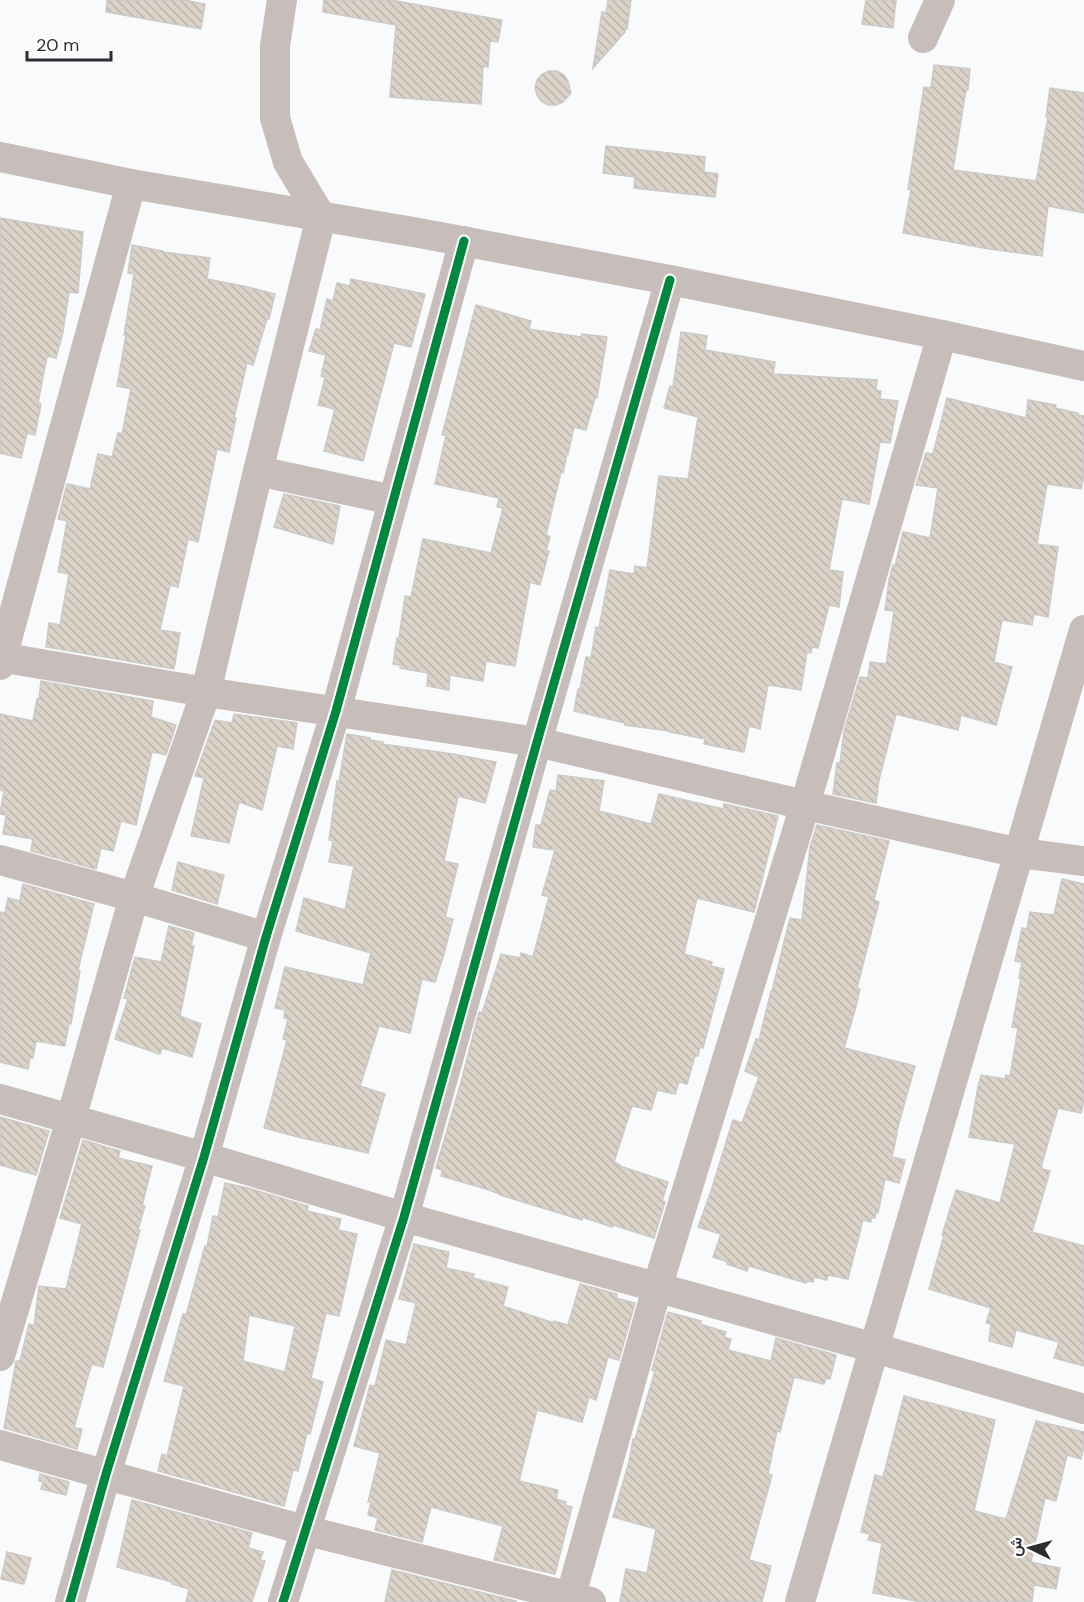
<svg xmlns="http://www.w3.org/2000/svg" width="1084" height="1602" font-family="'DM Sans',Vazirmatn,sans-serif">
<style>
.building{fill:url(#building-back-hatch);stroke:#cacac9;stroke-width:1.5;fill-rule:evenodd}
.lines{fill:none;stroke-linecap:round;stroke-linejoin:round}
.minor{stroke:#c7bdba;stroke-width:30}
.cycleway-casing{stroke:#fff;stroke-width:13}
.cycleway{stroke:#00873e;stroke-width:9}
</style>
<defs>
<pattern id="building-back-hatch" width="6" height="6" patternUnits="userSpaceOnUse" patternTransform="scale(1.5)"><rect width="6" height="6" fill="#dcd3c8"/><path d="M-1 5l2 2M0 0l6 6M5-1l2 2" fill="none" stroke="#bdb5ac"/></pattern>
</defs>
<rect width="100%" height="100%" fill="#f8fafc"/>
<g class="building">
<polygon points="107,0 184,0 205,4 201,29 106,12"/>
<polygon points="324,0 391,0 502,20 498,42 490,41 488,67 483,66 481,104 390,97 396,25 323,12"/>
<polygon points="608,0 631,0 627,29 625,29 625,32 593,68 602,12 606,13"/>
<polygon points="866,0 896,0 893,28 862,24"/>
<polygon points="934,65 970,69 968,90 966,90 953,170 1036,181 1048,117 1046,117 1050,88 1084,93 1084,213 1048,206 1042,256 989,249 903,233 911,190 908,189 924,87 931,88"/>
<polygon points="549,71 557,71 564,75 568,81 571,93 563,102 556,105 548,105 541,101 537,95 535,88 537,80 542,74"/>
<polygon points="606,146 705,157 704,172 718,174 715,197 634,188 635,177 603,173"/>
<polygon points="0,218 83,232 78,293 69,292 63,332 56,358 47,356 38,403 41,404 35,435 27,433 21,458 0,453"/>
<polygon points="132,245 163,251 163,252 210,258 207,279 248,287 275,294 269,319 267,319 253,365 247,363 234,418 236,418 229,452 217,449 198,542 188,539 178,587 170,585 160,630 180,633 174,669 46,647 49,623 60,625 69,574 58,572 67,521 58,519 67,484 90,489 98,454 112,457 118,433 122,434 131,389 117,386 126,335 124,335 134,274 128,273"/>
<polygon points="351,279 425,294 411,347 394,343 363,461 324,451 335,409 318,405 325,378 321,376 326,355 309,351 316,329 320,330 327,299 333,301 337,283 350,286"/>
<polygon points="476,305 531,321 529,329 581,337 582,334 607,337 597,398 595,398 586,430 574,427 568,454 567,453 563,473 561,472 546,535 550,537 546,551 549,551 540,585 530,582 515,666 486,661 483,681 450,675 449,690 427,686 428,673 400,668 400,665 393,664 397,638 399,638 405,596 411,597 423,539 491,553 503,508 497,507 499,498 435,484 446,435 442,435"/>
<polygon points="681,332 707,336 705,350 775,362 773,374 877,380 876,390 881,391 880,399 898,401 890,443 880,442 869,504 842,499 829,570 843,572 839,607 829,605 818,648 812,647 811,653 807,652 801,690 768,685 760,729 749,726 744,752 704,744 705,739 669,732 669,731 625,725 625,723 574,711 578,689 580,689 586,657 591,658 596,627 599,628 610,570 634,574 635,566 647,568 659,476 688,479 698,417 664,408 670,386 673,387"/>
<polygon points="947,398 1026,418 1028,400 1056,405 1055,408 1078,413 1078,415 1084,416 1084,476 1081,489 1047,484 1037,544 1058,547 1048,617 1034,614 1032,625 1002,620 994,662 1012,667 996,725 961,715 958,730 896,714 879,780 876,803 833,794 837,763 840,763 844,731 860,677 868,678 870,662 886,664 894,611 885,610 889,580 893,565 895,566 903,532 930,538 938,488 916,485 926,453 933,454"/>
<polygon points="284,494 340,506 333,544 274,527"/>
<polygon points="41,681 153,701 151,717 176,725 166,755 152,752 136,825 121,821 113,851 101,848 96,869 31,851 33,839 3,834 6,815 0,814 4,791 0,790 0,714 33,721 37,699 39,699"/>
<polygon points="234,714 297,723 293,749 277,746 262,810 239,802 229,843 191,836 204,778 195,776 215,720 232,723"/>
<polygon points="347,734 370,738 370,740 383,742 382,744 453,754 496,762 485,803 458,796 444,861 458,864 445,917 453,919 444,954 435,982 422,979 410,1033 379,1026 360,1086 385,1094 368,1153 298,1137 264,1128 287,1040 283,1039 288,1019 284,1018 285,1010 275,1008 285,967 363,985 371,953 296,931 304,898 345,910 354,866 329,862 333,841 329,840 337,781 339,782"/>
<polygon points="558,775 604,781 599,811 651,824 659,794 723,809 724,804 778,816 754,912 697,898 684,954 712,962 711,966 724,969 703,1048 700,1047 698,1056 695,1056 687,1084 679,1082 675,1094 657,1090 651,1110 632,1106 614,1162 620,1165 620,1166 668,1182 662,1201 665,1202 654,1238 613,1225 612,1227 582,1217 582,1220 500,1195 500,1194 483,1188 441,1176 442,1170 436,1168 461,1082 479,1012 482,1013 501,954 520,958 521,953 533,957 549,897 542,895 555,850 533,847 536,825 541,825 550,790 556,791"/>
<polygon points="817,825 889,841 874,900 879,902 857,988 860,989 855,1010 844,1048 915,1066 896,1134 897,1134 892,1157 905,1160 899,1183 885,1179 878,1213 876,1212 875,1218 871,1218 871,1222 863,1220 848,1279 828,1275 827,1280 814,1277 813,1282 807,1281 806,1283 749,1266 747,1271 727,1264 728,1262 713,1257 721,1234 698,1227 711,1191 733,1120 742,1123 759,1077 745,1071 756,1039 759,1040 771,991 772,991 790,918 802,920 810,847"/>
<polygon points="178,862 224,875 217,904 172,890"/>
<polygon points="1062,879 1084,884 1084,1101 1081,1113 1058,1108 1041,1167 1042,1167 1042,1169 1050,1171 1032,1232 1084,1246 1084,1366 1054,1358 1059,1342 1016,1330 1012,1347 989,1341 991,1324 986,1323 991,1308 929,1289 944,1235 942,1235 956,1190 1000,1203 1015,1144 969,1137 978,1087 981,1075 1005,1079 1006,1075 1010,1076 1018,1028 1012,1027 1021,978 1019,978 1022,962 1015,961 1022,928 1027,929 1030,912 1054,915"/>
<polygon points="23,884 94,904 78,970 80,971 71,1024 69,1023 65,1046 36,1041 33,1058 30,1058 28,1069 0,1062 0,912 5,913 8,898 20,901"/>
<polygon points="169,926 194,933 191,945 194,946 180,1016 201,1024 192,1057 162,1048 160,1054 115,1039 128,999 124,998 135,957 161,962"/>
<polygon points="0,1117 49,1131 36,1175 0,1165"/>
<polygon points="83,1140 120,1151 118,1158 152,1166 142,1206 145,1206 138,1230 140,1230 103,1367 92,1364 88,1376 74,1428 82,1429 77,1449 4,1428 16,1361 20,1361 29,1324 34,1326 39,1286 66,1289 82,1224 60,1218"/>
<path d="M225,1183L248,1188L308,1206L307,1211L341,1219L338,1230L357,1234L339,1316L326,1313L311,1378L323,1382L310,1434L307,1433L298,1471L293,1470L284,1506L158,1471L162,1454L167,1456L184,1386L164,1381L183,1314L186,1315L205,1246H207L213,1216L218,1217ZM249,1315L295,1326L285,1372L243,1361Z"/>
<polygon points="414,1244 449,1252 446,1268 474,1274 473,1278 508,1287 503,1306 554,1323 554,1321 568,1325 580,1284 617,1294 616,1298 635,1303 619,1360 608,1357 596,1400 589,1397 582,1422 537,1410 519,1481 558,1490 556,1499 566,1502 565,1505 572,1507 555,1574 494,1560 503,1526 431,1507 422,1542 375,1530 378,1518 368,1515 371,1502 368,1502 380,1453 354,1446 370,1385 375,1386 386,1340 406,1345 416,1303 399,1299"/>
<polygon points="668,1312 701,1321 700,1324 726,1332 724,1337 731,1339 728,1350 771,1361 776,1338 836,1355 830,1379 826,1378 824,1384 794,1377 780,1432 777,1431 768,1474 772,1475 749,1560 771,1566 762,1602 620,1602 626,1569 647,1573 656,1529 613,1517 629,1462 633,1439 635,1439 655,1371 652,1370"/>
<polygon points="904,1396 995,1420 974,1511 1006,1519 1036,1421 1084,1432 1084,1447 1081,1459 1067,1455 1056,1501 1045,1498 1031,1562 1060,1568 1056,1589 1034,1585 1032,1602 921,1602 873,1593 882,1543 868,1540 870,1534 861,1532 875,1475 883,1477"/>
<polygon points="40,1474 69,1482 66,1495 41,1489 43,1482 39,1481"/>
<polygon points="132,1500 252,1533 248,1548 263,1552 260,1560 265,1561 252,1602 186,1602 189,1589 172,1584 172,1582 117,1567"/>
<polygon points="7,1552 31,1558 24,1584 1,1579"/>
<polygon points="392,1570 516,1601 516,1602 385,1602"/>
</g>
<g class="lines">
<g class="minor">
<polyline points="923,38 940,0"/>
<polyline points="0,157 131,184 419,233 670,280 942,335 1084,366"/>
<polyline points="258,471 393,500"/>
<polyline points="0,657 206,692 537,742 805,805 1020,853 1084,861"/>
<polyline points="0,665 131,184"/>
<polyline points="0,860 134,897 266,937"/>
<polyline points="0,1099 204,1157 404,1217 875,1348 1084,1409"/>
<polyline points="0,1356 71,1119 134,897 206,692 258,471 321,217 288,162 275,118 275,46 282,0"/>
<polyline points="0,1445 304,1530 591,1602"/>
<polyline points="70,1602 106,1474 204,1157 266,937 336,711 464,241"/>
<polyline points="283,1602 404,1217 537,742 670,280"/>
<polyline points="569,1602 657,1288 805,805 942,335"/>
<polyline points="800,1602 1084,630"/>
</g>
<g class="cycleway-casing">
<g id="cycleway">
<polyline points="70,1602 106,1474 204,1157 266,937 336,711 464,241"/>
<polyline points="283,1602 404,1217 537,742 670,280"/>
</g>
</g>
<use href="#cycleway" class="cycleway"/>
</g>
<g transform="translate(1030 1548) rotate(275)" stroke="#ffffff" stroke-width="4.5" paint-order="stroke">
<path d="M0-4.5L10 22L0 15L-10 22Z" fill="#2c2e32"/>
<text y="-9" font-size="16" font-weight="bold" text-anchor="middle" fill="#2c2e32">ش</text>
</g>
<path d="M27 51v9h84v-9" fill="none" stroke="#2c2e32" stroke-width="3"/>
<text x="36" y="51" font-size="18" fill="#2c2e32" stroke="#ffffff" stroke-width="4.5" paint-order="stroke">20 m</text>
</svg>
